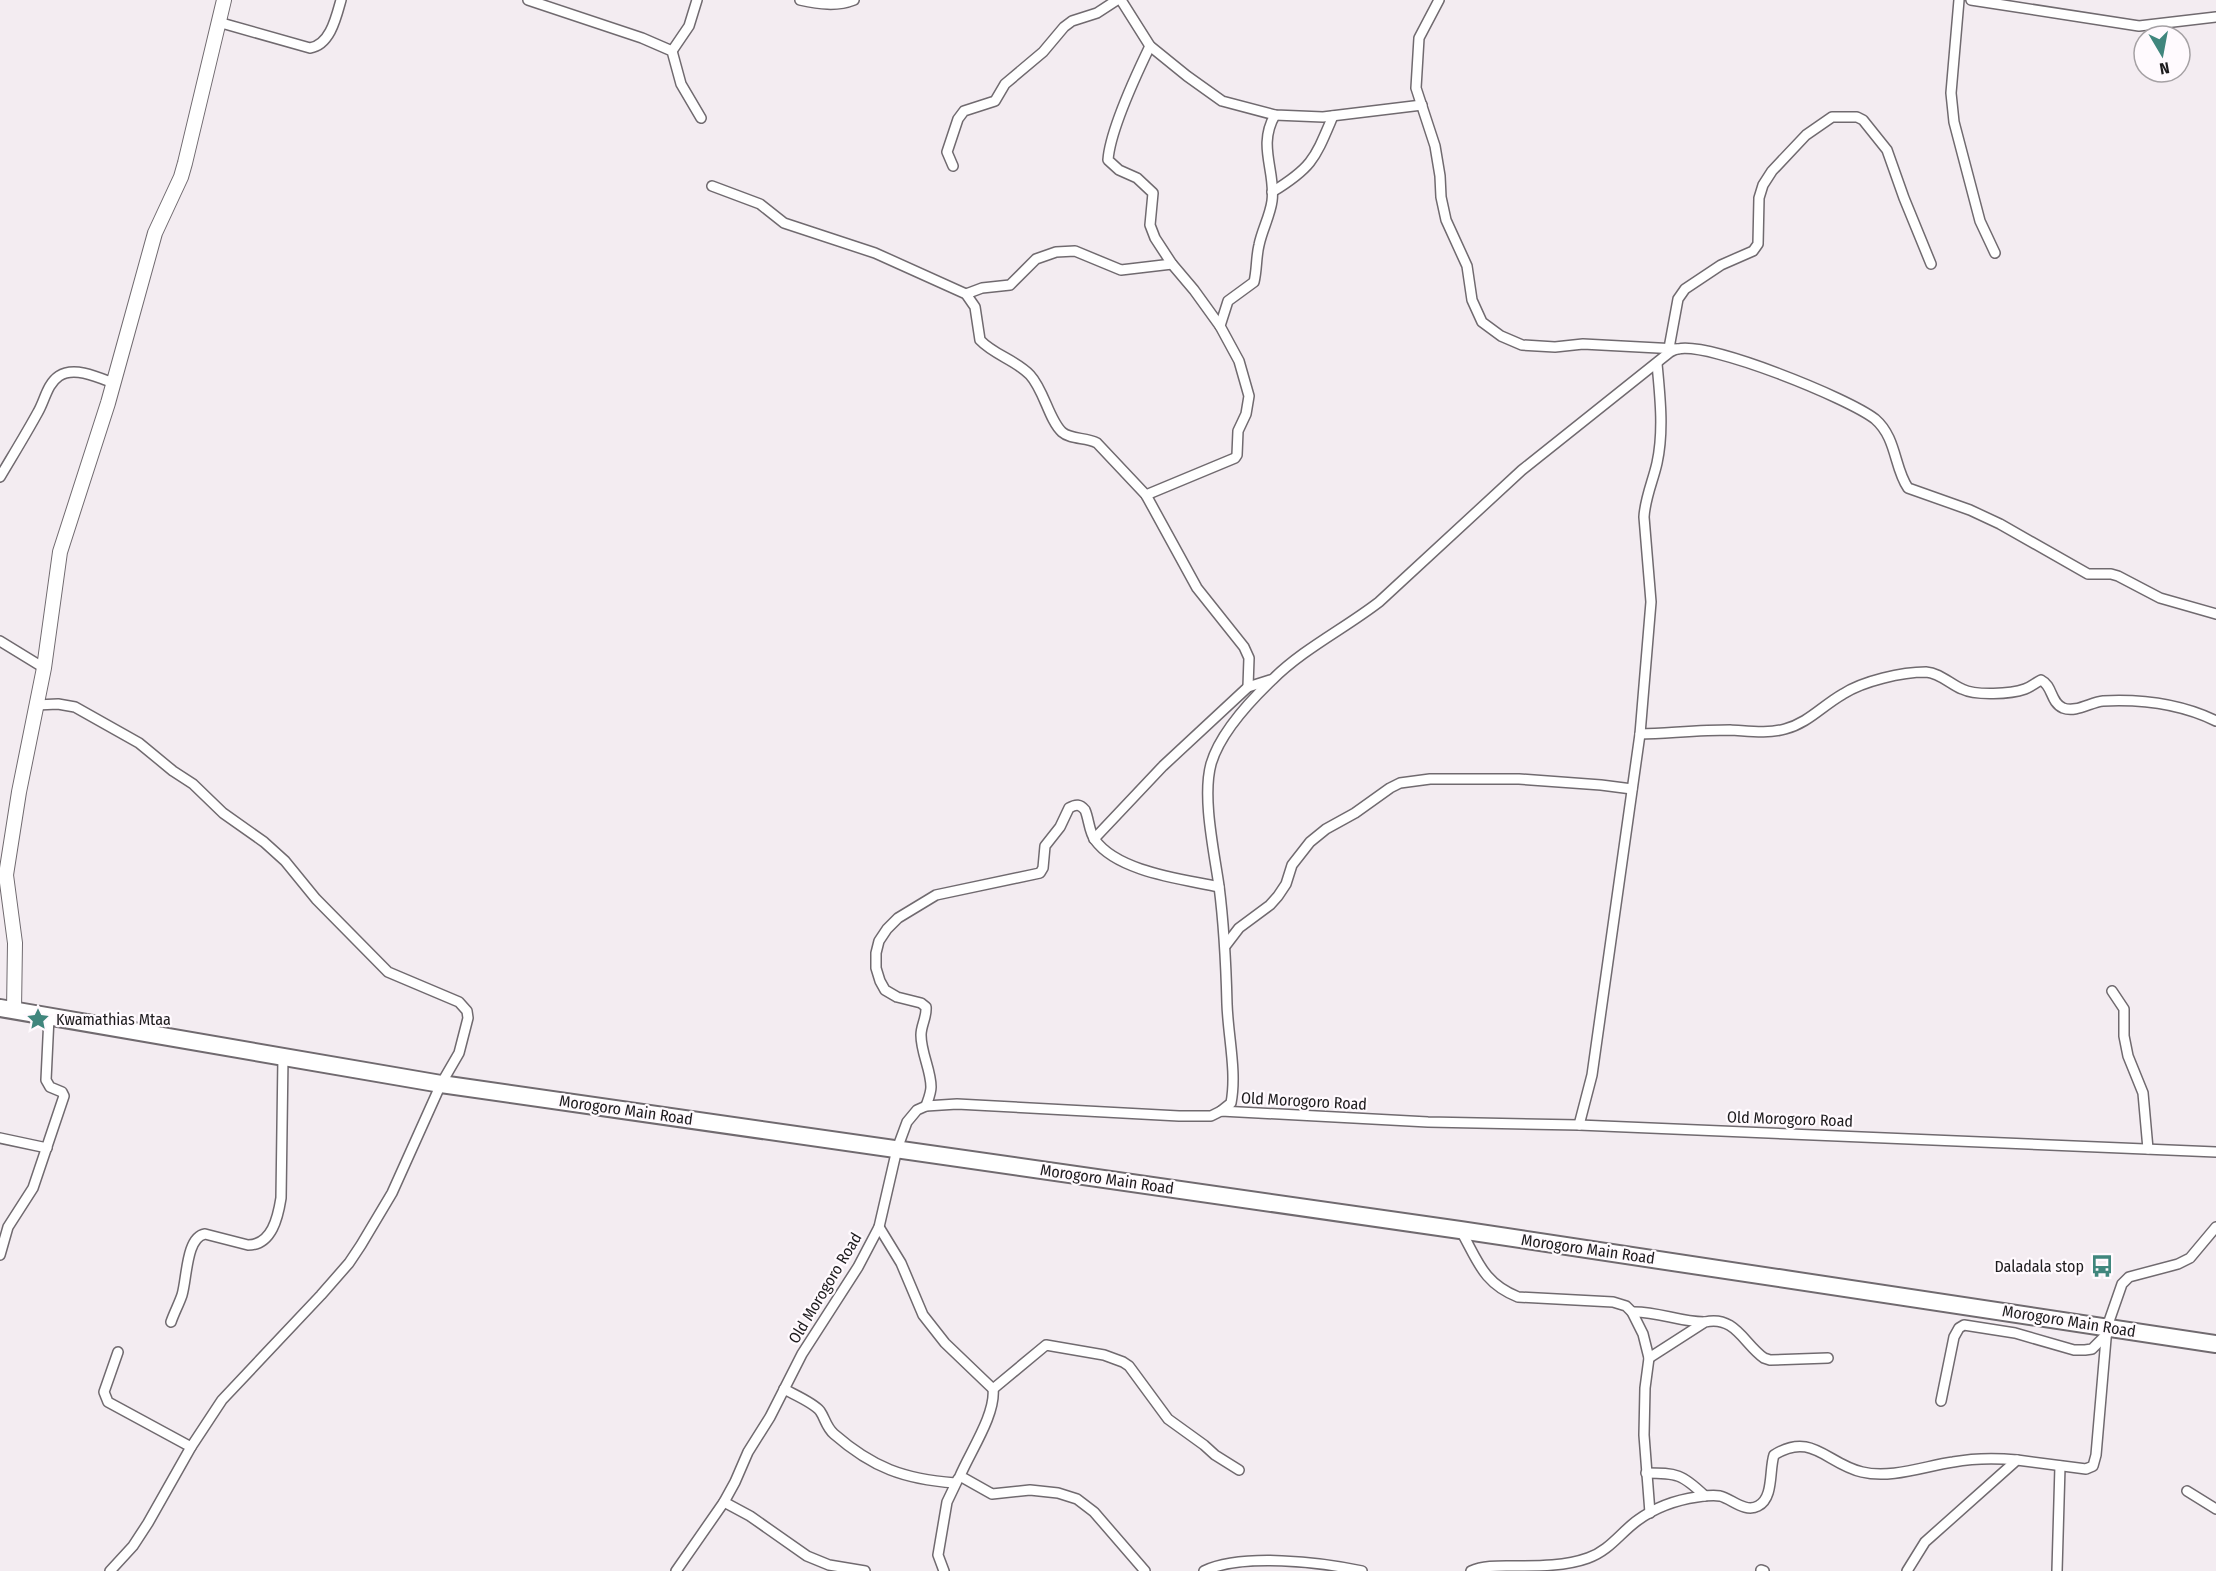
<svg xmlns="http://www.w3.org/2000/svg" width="2216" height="1571" font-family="'Fira Sans Condensed',sans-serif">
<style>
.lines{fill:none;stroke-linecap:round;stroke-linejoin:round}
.street-casing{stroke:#706a6f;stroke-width:12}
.secondary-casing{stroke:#706a6f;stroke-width:16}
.highway-casing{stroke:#706a6f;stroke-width:20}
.street{stroke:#fff;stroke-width:9}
.secondary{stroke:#fff;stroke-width:14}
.highway{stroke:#fff;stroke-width:16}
.labels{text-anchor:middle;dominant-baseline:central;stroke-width:4.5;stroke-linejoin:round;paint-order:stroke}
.poi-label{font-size:16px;fill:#1d1b1d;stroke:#fffafe;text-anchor:start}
.street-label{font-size:16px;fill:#1d1b1d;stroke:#fffafe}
</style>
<rect width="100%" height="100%" fill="#f3ecf1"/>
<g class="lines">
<g class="street-casing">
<g id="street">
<polyline points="528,0 642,38 672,51 681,84 701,118"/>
<path d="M800,0C819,4 836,7 854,0"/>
<polyline points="1121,0 1150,46 1187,76 1222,101 1275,115 1323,117 1422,105"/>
<polyline points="1439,0 1419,38 1416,88 1435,146 1440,176 1441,197 1446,220 1467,266 1472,300 1482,322 1501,336 1522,345 1555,347 1583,344 1677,349"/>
<polyline points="1959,0 1951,93 1954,122 1980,221 1995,253"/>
<polyline points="1971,0 2139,26 2216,17"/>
<path d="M218,22L310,48C330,45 336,18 341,0"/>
<path d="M1150,46C1136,75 1110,130 1108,160L1119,170L1137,178L1153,193L1150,225L1155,238L1172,264L1194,290L1220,326"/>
<polyline points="672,51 689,26 697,0"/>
<polyline points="953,166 947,152 958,119 964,111 995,101 1005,84 1043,52 1064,27 1072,21 1097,13 1117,0"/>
<path d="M712,186L760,204L784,223L875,253L966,294L975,307L980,340C994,355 1016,360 1030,375C1044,390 1049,420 1062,432C1071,440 1086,437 1097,443L1146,495L1197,588L1244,647L1249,658L1248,687"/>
<path d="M1272,192C1313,167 1315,158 1333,116"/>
<polyline points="966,294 982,288 1010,285 1036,259 1056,252 1075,251 1121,270 1172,264"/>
<polyline points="1669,348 1678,299 1685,289 1721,265 1753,251 1758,244 1759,198 1763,185 1772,171 1806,135 1832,117 1857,117 1863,120 1887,150 1904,198 1931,264"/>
<path d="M0,477C13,455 26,434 38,412C45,400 47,384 59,376C74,366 98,377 113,383"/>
<path d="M1146,495L1235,458L1237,455L1238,431L1246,414L1249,396L1239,361L1220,326L1228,301L1254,282C1257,270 1256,257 1259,245C1262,230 1270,216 1272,201C1276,171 1257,146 1275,115"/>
<polyline points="0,641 44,668"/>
<polyline points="36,705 58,704 75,707 139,743 173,771 193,784 223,813 264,842 285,861 316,899 388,972 459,1002 467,1011 468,1018 459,1053 441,1084 392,1193 361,1245 349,1263 321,1295 222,1400 191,1447 148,1523 133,1546 110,1571"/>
<path d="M1640,734C1670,733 1700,730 1730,730C1749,731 1767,734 1785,729C1808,723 1822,706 1843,694C1863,681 1902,672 1926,672C1940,673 1950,684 1962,689C1976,696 2011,694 2025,689C2031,687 2035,683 2041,680C2053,686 2050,702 2063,708C2076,713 2091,702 2103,701C2142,699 2181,704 2216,721"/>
<polyline points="1094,839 1163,766 1248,687 1270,680"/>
<polyline points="1226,945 1239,928 1270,905 1278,896 1286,884 1292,865 1310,842 1326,829 1355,813 1390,788 1400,783 1430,779 1519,779 1601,785 1632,789"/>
<polyline points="2112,991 2124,1009 2124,1036 2128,1056 2143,1093 2148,1149"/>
<path d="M926,1106C928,1100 931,1093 931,1087C931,1070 921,1053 921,1035C921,1025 927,1017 926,1007L921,1003L897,997L885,990L880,981L876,968V953L879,941L887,929L898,918L936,895L1040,873L1043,868L1045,846L1060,827L1069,808C1076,804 1080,804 1085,810C1089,819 1089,832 1095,840C1118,872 1183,879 1219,887"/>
<path d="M1221,1111L1231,1103C1237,1072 1228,1036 1227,1004C1226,964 1224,925 1219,886C1214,851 1202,797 1211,764C1220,733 1249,702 1272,680C1303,649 1344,629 1379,602L1522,470L1670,352C1672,351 1675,349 1678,349C1710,342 1848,398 1875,419C1897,438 1894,468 1908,488L1970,510L2000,524L2088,574H2111L2118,576L2160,598L2216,614"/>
<path d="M1579,1125L1592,1075L1640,734L1651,602L1644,517C1645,498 1653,481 1657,463C1664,431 1660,396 1657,364"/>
<polyline points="0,1138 47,1148"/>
<path d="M879,1227L901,1263L923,1315L945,1343L993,1389C996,1414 970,1452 960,1476L992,1494L1030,1490L1058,1493L1077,1499L1094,1512L1145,1571"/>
<path d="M1461,1231C1478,1261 1483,1283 1518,1297L1613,1302L1626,1306L1632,1312L1643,1334L1649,1358L1645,1388L1644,1435L1650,1513"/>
<polyline points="0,1255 8,1227 33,1188 64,1096 62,1092 50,1087 46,1080 49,1017"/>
<path d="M1632,1312C1657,1311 1679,1322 1704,1322"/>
<path d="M171,1322C174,1313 179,1304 182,1295C187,1279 186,1237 205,1234L248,1245C272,1245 278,1217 281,1198L283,1057"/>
<polyline points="118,1352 104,1392 108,1402 191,1447"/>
<path d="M1649,1358L1705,1322C1735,1315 1744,1344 1764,1358L1770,1360L1828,1358"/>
<path d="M784,1389C793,1394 814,1403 820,1411C825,1418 826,1427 834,1434C873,1468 904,1479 955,1483"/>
<polyline points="993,1389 1046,1345 1104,1355 1123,1362 1129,1366 1168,1419 1204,1445 1215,1455 1239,1470"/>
<polyline points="1941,1401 1954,1337 1959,1328 1964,1325 2015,1333 2074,1350 2085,1350 2092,1349 2107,1334"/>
<path d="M1646,1473C1677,1473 1682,1474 1705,1496"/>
<polyline points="2187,1491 2216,1509"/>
<polyline points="724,1502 750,1516 807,1556 829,1565 865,1571"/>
<polyline points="1761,1570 1764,1571"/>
<polyline points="676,1571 724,1502 735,1482 748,1452 770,1417 802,1354 858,1267 879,1227 897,1149 907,1122 917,1110 926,1106 957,1104 1179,1116 1211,1116 1221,1111 1428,1122 1579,1125 2216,1152"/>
<polyline points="944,1571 938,1555 947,1502 958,1479"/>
<path d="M1204,1571C1242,1553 1321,1562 1362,1571"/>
<path d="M1471,1571C1484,1565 1501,1566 1516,1566C1539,1566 1566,1566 1588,1558C1609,1551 1621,1532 1638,1520C1656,1507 1676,1500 1697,1497C1704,1496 1713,1495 1720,1496C1732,1499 1745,1513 1758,1506C1774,1498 1769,1470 1774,1455C1812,1431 1827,1464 1862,1472C1891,1479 1925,1466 1953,1462C1975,1458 1996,1458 2017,1460"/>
<polyline points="1907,1571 1925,1542 2017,1460 2086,1469 2093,1466 2096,1455 2107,1327 2122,1284 2129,1277 2178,1264 2190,1258 2216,1227"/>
<polyline points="2057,1571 2060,1466"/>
</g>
</g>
<g class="secondary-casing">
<polyline id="secondary" points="14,1010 15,943 6,875 19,792 44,668 60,552 108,403 155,233 181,177 185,163 224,0"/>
</g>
<g class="highway-casing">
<polyline id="highway" points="0,1008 441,1084 1460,1230 2216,1344"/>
</g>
<use href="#street" class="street"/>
<use href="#secondary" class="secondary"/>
<use href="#highway" class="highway"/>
</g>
<defs>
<g id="sight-bare" transform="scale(1.8)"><path d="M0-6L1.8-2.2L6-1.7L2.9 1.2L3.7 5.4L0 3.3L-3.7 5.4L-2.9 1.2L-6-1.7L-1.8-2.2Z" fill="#40867d" stroke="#fffafe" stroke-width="2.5" paint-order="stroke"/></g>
<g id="bus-bare" transform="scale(1.8)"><path d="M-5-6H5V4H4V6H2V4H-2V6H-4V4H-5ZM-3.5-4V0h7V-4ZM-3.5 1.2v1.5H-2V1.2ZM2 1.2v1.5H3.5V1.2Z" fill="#40867d" stroke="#fffafe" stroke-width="2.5" paint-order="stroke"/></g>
</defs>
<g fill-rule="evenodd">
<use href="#sight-bare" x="38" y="1019"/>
<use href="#bus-bare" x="2102" y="1266"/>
</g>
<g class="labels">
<g class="poi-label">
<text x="56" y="1019">Kwamathias Mtaa</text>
<text x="2084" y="1266" text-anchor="end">Daladala stop</text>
</g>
<g class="street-label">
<text transform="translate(1304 1101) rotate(3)">Old Morogoro Road</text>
<text transform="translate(626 1110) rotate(8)">Morogoro Main Road</text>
<text transform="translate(1790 1119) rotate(2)">Old Morogoro Road</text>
<text transform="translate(1107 1179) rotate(8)">Morogoro Main Road</text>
<text transform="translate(1588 1249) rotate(8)">Morogoro Main Road</text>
<text transform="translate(825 1288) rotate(-59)">Old Morogoro Road</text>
<text transform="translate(2069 1321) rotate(9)">Morogoro Main Road</text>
</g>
</g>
<g transform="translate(2162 54) rotate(170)"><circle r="28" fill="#fffafe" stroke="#a5a1a4" stroke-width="1.5"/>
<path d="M0-4.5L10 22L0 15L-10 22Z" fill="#40867d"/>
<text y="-9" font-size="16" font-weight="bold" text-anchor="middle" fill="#1d1b1d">N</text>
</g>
</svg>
